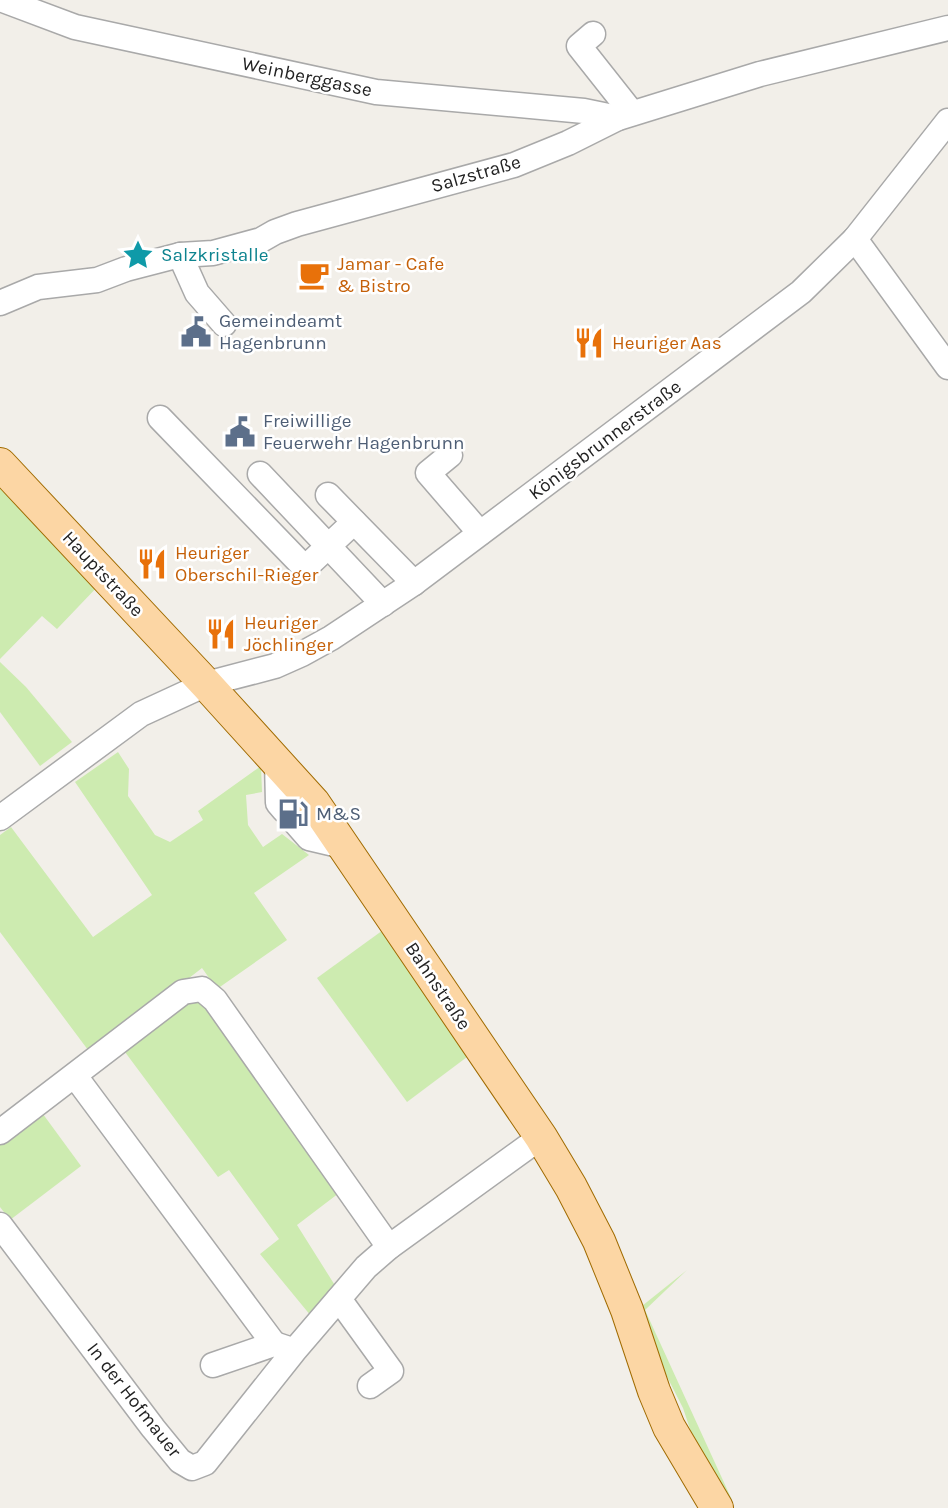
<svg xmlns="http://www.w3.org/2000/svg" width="948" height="1508" font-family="Karla,sans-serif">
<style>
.grass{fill:#cdebb0}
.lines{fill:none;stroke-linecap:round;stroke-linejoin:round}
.minor-casing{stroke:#a9a9a9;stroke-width:27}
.major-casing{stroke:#a06b00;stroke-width:34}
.minor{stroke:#fff;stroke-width:24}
.major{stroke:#fcd6a4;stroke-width:32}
.labels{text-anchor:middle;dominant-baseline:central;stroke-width:5;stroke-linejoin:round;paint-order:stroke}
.street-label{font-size:19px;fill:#222;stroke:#fff}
.culture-label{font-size:19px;fill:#0d838f;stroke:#fff;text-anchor:start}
.food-label{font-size:19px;fill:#c56008;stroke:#fff;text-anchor:start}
.service-label{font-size:19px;fill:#4e5e75;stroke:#fff;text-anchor:start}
</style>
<rect width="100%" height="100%" fill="#f2efe9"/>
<g class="grass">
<polygon points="0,478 100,584 57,629 42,616 0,659"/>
<polygon points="0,662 26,687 72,742 40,766 0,712"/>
<polygon points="118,752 129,769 128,796 155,835 170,842 203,820 198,811 261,766 262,792 246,795 248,825 263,847 282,834 309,855 254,893 287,940 217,989 202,968 91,1054 0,932 0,835 11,827 93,937 152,895 75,782"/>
<polygon points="390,925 475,1051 407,1102 317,978"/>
<polygon points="187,998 202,999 343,1190 297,1225 336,1287 311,1316 260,1254 279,1239 229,1170 218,1177 122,1048"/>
<polygon points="40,1110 81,1166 10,1220 0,1207 0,1141"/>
<polygon points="687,1270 645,1310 732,1500 727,1503 699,1456 683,1408 656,1355 642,1306"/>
</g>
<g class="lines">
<g class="minor-casing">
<g id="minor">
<polyline points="3,0 75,27 376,92 584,111 618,118"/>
<polyline points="593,34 579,46 632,113"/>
<polyline points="855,239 948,367"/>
<polyline points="180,255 197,293 224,324"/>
<polyline points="0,303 38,287 97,280 126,269 180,255 213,253 261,240 275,232 297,224 514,165 568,143 618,118 760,74 948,28"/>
<polyline points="160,418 305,568 354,522"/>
<polyline points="450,455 428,473 480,533"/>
<polyline points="260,474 383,604"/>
<polyline points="328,495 414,583"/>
<polyline points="277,761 278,803 284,810"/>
<polyline points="0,818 141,714 206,684 275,666 302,654 331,638 414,583 801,292 855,239 948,121"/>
<polyline points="295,822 309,838 343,846"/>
<polyline points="75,1076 274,1344"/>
<polyline points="0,1132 183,992 202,989 215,1000 389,1247"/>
<polyline points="0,1225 153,1428 180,1461 192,1468 205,1463 294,1351 366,1267 389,1247 541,1137"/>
<polyline points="339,1299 391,1371 370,1386"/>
<polyline points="213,1365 274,1344 289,1349"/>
</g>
</g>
<g class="major-casing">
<polyline id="major" points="0,464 206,684 314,803 541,1137 571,1187 599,1241 627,1310 654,1391 669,1427 717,1508"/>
</g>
<use href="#minor" class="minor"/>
<use href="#major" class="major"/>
</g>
<defs>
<g id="sight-bare" transform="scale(2.415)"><path d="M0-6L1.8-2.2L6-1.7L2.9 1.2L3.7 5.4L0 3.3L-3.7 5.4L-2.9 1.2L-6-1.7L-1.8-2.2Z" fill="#0f9aa8" stroke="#fff" stroke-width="2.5" paint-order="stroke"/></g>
<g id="cafe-bare" transform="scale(2.415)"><path d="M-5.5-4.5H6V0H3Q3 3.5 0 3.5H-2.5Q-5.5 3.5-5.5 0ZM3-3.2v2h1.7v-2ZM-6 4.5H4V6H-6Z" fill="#e8710a" stroke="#fff" stroke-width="2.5" paint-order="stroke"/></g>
<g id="civic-bare" transform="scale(2.415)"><path d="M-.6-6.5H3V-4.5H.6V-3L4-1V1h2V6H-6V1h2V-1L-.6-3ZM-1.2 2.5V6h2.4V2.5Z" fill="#5c6f8a" stroke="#fff" stroke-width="2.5" paint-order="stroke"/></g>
<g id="restaurant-bare" transform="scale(2.415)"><path d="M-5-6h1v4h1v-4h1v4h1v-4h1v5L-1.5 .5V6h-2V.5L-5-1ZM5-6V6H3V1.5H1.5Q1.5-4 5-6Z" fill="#e8710a" stroke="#fff" stroke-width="2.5" paint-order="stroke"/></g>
<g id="fuel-bare" transform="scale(2.415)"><path d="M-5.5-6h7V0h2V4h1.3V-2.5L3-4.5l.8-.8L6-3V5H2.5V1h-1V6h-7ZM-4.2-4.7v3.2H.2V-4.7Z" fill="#5c6f8a" stroke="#fff" stroke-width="2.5" paint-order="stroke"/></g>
</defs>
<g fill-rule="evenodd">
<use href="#sight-bare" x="138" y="255"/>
<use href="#cafe-bare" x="314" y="275"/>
<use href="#civic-bare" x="196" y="332"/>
<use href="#restaurant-bare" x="589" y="343"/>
<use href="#civic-bare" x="240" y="432"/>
<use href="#restaurant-bare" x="152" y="564"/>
<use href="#restaurant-bare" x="221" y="634"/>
<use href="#fuel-bare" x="293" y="814"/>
</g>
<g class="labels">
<g class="street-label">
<text transform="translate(307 77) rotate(12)">Weinberggasse</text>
<text transform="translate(476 174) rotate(-16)">Salzstraße</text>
<text transform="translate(605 440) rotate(-37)">Königsbrunnerstraße</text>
<text transform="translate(103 574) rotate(47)">Hauptstraße</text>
<text transform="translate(438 986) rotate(56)">Bahnstraße</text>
<text transform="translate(134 1400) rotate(52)">In der Hofmauer</text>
</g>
<g class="culture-label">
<text x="161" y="255">Salzkristalle</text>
</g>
<g class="food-label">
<text x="337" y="264">Jamar - Cafe<tspan x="337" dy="22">&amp; Bistro</tspan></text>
<text x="612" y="343">Heuriger Aas</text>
<text x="175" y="553">Heuriger<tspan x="175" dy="22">Oberschil-Rieger</tspan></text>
<text x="244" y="623">Heuriger<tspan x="244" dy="22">Jöchlinger</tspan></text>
</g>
<g class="service-label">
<text x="219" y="321">Gemeindeamt<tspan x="219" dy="22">Hagenbrunn</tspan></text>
<text x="263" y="421">Freiwillige<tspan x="263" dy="22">Feuerwehr Hagenbrunn</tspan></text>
<text x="316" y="814">M&amp;S</text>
</g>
</g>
</svg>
